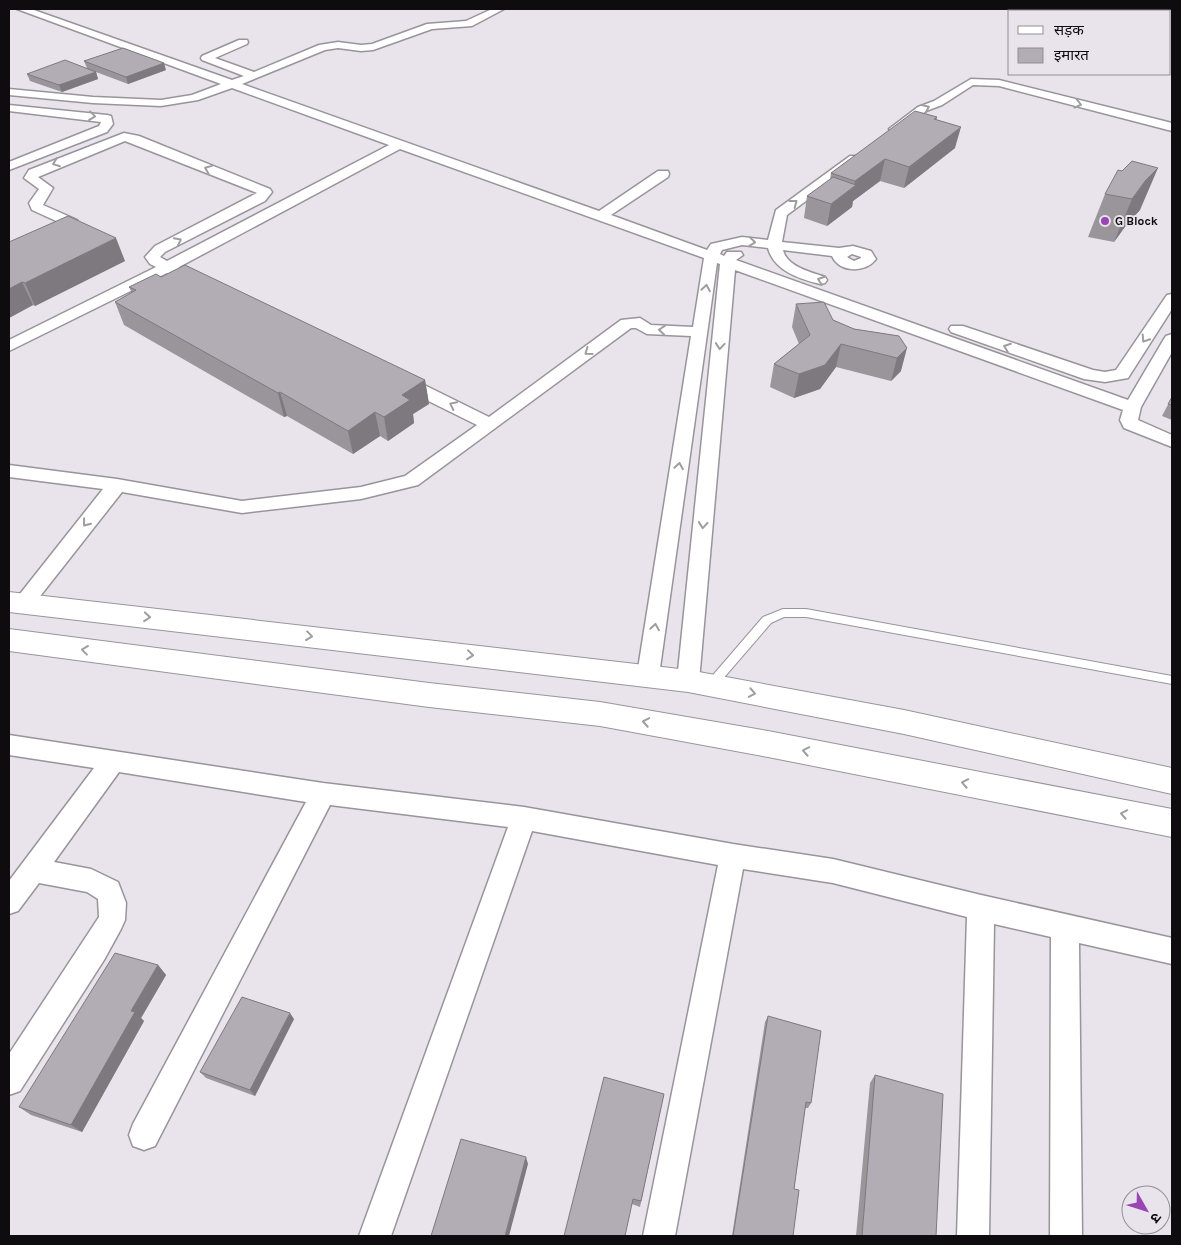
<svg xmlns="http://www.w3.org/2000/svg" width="1181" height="1245" font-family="Karla,'Noto Sans Devanagari',sans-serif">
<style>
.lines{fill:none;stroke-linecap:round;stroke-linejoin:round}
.lane-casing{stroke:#99949b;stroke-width:2}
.street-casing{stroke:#99949b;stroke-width:3}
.secondary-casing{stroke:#99949b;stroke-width:2}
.lane{fill:#fff;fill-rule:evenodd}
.street{fill:#fff;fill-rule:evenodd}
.secondary{fill:#fff;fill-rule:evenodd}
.wall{fill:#99959b}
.shaded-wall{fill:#7d797e}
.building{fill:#b2adb4;stroke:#7d797e}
.oneway{stroke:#9f9e9f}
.poi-dot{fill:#9946b4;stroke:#e9e4eb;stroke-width:2}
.labels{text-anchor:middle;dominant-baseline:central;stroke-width:4;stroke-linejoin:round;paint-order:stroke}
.far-poi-label{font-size:12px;font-weight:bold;fill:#0e0c0e;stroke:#e9e4eb;text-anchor:start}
</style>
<rect width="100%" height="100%" fill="#e9e4eb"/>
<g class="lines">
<g class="lane-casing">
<polygon id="lane" points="783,609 806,609 1172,676 1172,684 806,617 784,617 771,623 715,688 707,688 706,685 707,682 763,617"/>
</g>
<g class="street-casing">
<g id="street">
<path d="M17,9H31L232,80L244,76L202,60L201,58L202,56L239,40H247L248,42L247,44L215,58L254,72L319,45L338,42L361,45L372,44L427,24L466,21L492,9H504L472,26L432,29L373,50L361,51L338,48L325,50L242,84L599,211L658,171H668L669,174L668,177L611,215L707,250L711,244L742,237L768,240L776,210L850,156H858L860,159L858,162L787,215L782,242L839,248L853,246L871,251L876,259C866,273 839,273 832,256L783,250C787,267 811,272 825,277L827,280L825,283L820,284C800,279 774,271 768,248L742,245L722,250L720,254L724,256L727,252H741L743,255L736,260L1128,400L1164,339L1166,336L1172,334V352L1141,407L1138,420L1172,435V447L1124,428L1120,420L1123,410L735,270L699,681L696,687L688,690L680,687L677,681L720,264L717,263L659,675L656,681L648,684L640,681L637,675L691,336L647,334L636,328H631L418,485L361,499L242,513L122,492L30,609L23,612L16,609L13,604L16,599L103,489L9,477V465L117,479L242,501L361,487L405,476L477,425L396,385L394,381L396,377H408L489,417L621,320L640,318L651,325L693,327L704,258L400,149L179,267L204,279L206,282L204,285H194L167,273L9,351V340L156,267L150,264L145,257L155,246L257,193L125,141L38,177L53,188L43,205L77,220L79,223L77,233L63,240L56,236L65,228V225L32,210L29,203L39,189L24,178L29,170L124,133L139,136L270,189L272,192L265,201L165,252L160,257L167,261L389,145L232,88L198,100L161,106L93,103L9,95V89L93,97L161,100L192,95L221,84ZM852,254L861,257V258L854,261L847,257Z"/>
<polygon points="971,79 999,80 1172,123 1172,131 999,86 973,85 942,105 926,111 899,132 895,133 889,129 918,107 934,101"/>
<polygon points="9,105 107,115 111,116 113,124 107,132 9,170 9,162 99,126 101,122 9,111"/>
<polygon points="1172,294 1172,309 1128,378 1105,382 1084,379 951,332 949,329 951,326 963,326 1093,370 1105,372 1116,370 1167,295"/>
<polygon points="9,735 323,783 524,807 733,844 833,859 981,895 1172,938 1172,964 1079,943 1082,1236 1050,1236 1051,937 994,924 989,1236 957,1236 967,917 833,883 743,869 675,1236 643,1236 718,865 532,831 391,1236 359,1236 508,827 330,805 155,1146 144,1150 133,1146 129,1135 133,1124 306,802 119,772 54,862 91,869 118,882 126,903 125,920 121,929 104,960 20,1091 9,1095 9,1054 99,917 98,899 87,892 39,883 18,911 9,914 9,881 94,768 9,755"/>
</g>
</g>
<g class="secondary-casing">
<g id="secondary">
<polygon points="9,592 688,670 904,710 1172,768 1172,794 904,734 688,692 9,612"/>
<polygon points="9,629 429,683 600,702 768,731 1172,809 1172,837 768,757 600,726 429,707 9,651"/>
</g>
</g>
<use href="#lane" class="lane"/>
<use href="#street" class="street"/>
<use href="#secondary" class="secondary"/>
</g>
<g class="wall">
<polygon points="84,61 166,70 128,84 96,72 98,79 62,92 30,81 27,74 87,68"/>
<polygon points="937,117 937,120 955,148 904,188 880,181 853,201 852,207 827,226 804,218 807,196 830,180 831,173"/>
<polygon points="1122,171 1140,210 1127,224 1114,242 1088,237 1105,194"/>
<polygon points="9,242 125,261 35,306 33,305 9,318"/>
<polygon points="161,277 425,380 429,404 413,414 414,423 388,441 380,436 353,454 287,416 284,417 124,325 115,302 132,293 129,287"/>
<polygon points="796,304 854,329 899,336 901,371 891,381 836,367 820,389 794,398 770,387 774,364 799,344 792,327"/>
<polygon points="1172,397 1172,420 1162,416"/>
<polygon points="158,965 166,975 141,1018 144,1021 82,1132 31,1115 19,1107"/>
<polygon points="768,1016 811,1103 808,1108 805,1108 794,1189 793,1236 732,1236 765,1022"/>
<polygon points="294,1019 255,1096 206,1078 200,1072"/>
<polygon points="875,1075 936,1236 856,1236 870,1083"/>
<polygon points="664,1094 640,1207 632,1204 564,1236"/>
</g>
<g class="shaded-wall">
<polygon points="164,63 166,70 128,84 126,77"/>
<polygon points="96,72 98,79 62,92 59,85"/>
<polygon points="961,127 955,148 904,188 909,167"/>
<polygon points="885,159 880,181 853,201 852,207 827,226 831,204 854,187 855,181"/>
<polygon points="1158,168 1140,210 1127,224 1114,242 1132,199 1145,181"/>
<polygon points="116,238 125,261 35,306 25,283"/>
<polygon points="22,282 33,305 9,318 9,289"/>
<polygon points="841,344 836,367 820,389 794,398 799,374"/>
<polygon points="907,348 901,371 891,381 897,358"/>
<polygon points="425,380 429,404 413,414 414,423 388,441 384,417 402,395"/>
<polygon points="280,392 287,416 284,417 278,393"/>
<polygon points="375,412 380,436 353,454 348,431"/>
<polygon points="158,965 166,975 141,1018 144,1021 82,1132 71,1125 131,1011"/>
<polygon points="290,1013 294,1019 255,1096 250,1090"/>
<polygon points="526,1157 528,1164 509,1236 505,1236"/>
</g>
<g class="building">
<polygon points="123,48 164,63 126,77 84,61"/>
<polygon points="65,60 96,72 59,85 27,74"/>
<polygon points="915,111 937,117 934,119 961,127 909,167 885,159 855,181 831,173"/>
<polygon points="1132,161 1158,168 1145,181 1132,199 1105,194 1118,170 1122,171"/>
<polygon points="833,177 856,185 831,204 807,196"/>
<polygon points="68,216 116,238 25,283 22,282 9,289 9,242"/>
<polygon points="185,265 425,380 402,395 410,400 384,417 375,412 348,431 280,392 278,393 115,302 136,290 129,287 156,274 161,277"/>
<polygon points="824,302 833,320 854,329 899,336 907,348 897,358 841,344 825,365 799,374 774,364 810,335 796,304"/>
<polygon points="1172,397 1172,405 1168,404"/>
<polygon points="115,953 158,965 131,1011 135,1012 71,1125 19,1107"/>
<polygon points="242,997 290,1013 250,1090 200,1072"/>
<polygon points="768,1016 821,1031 811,1103 806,1102 794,1189 799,1190 793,1236 733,1236"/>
<polygon points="875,1075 943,1094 936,1236 862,1236"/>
<polygon points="604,1077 664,1094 641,1201 633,1199 625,1236 564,1236"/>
<polygon points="461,1139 526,1157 505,1236 431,1236"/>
</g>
<defs><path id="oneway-chevron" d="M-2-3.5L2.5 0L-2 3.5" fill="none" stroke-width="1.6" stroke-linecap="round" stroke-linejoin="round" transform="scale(1.25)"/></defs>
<g class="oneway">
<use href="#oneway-chevron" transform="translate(1078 104) rotate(14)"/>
<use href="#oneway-chevron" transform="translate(926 108) rotate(-24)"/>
<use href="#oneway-chevron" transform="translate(92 116) rotate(7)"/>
<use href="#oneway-chevron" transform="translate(56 163) rotate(159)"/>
<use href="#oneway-chevron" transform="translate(208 169) rotate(-158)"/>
<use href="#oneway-chevron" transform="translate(794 203) rotate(-37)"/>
<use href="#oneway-chevron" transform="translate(178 241) rotate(-27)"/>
<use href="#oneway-chevron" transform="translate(752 242) rotate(6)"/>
<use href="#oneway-chevron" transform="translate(821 280) rotate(-160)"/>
<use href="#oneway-chevron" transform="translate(706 288) rotate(-81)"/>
<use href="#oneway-chevron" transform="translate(662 330) rotate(-175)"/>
<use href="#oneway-chevron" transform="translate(1145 339) rotate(123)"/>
<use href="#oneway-chevron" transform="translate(720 346) rotate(95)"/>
<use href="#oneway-chevron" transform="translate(1007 347) rotate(-160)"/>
<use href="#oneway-chevron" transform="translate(588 352) rotate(144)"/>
<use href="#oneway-chevron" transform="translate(453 405) rotate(-154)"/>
<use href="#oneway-chevron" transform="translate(679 466) rotate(-81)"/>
<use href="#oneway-chevron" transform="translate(86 523) rotate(128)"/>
<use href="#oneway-chevron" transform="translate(703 525) rotate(95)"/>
<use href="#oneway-chevron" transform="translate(147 617) rotate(5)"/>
<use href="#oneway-chevron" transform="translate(655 627) rotate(-81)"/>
<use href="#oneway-chevron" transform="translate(309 636) rotate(7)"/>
<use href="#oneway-chevron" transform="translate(85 650) rotate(-173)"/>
<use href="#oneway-chevron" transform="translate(470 655) rotate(6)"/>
<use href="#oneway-chevron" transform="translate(752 693) rotate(11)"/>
<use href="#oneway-chevron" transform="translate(646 722) rotate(-170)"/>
<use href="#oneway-chevron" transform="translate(806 751) rotate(-169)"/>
<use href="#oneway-chevron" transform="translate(965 783) rotate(-169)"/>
<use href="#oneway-chevron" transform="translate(1124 814) rotate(-169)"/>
</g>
<circle class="poi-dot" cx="1105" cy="221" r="5"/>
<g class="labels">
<g class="far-poi-label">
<text x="1115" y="221">G Block</text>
</g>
</g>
<rect width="1181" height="1245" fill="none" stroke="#0e0c0e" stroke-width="20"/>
<rect x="1008" y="10" width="162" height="65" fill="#e9e4eb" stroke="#918e93"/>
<rect x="1018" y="26" width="25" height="8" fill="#ffffff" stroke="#918e93"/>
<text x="1054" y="35" font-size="15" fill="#0e0c0e">सड़क</text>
<rect x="1018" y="48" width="25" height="15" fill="#b2adb4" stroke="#918e93"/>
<text x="1054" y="60" font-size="15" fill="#0e0c0e">इमारत</text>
<g transform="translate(1146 1210) rotate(129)"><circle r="24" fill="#e9e4eb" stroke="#918e93"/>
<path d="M0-4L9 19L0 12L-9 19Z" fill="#9946b4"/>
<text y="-8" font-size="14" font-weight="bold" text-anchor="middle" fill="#0e0c0e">उ</text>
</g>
</svg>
